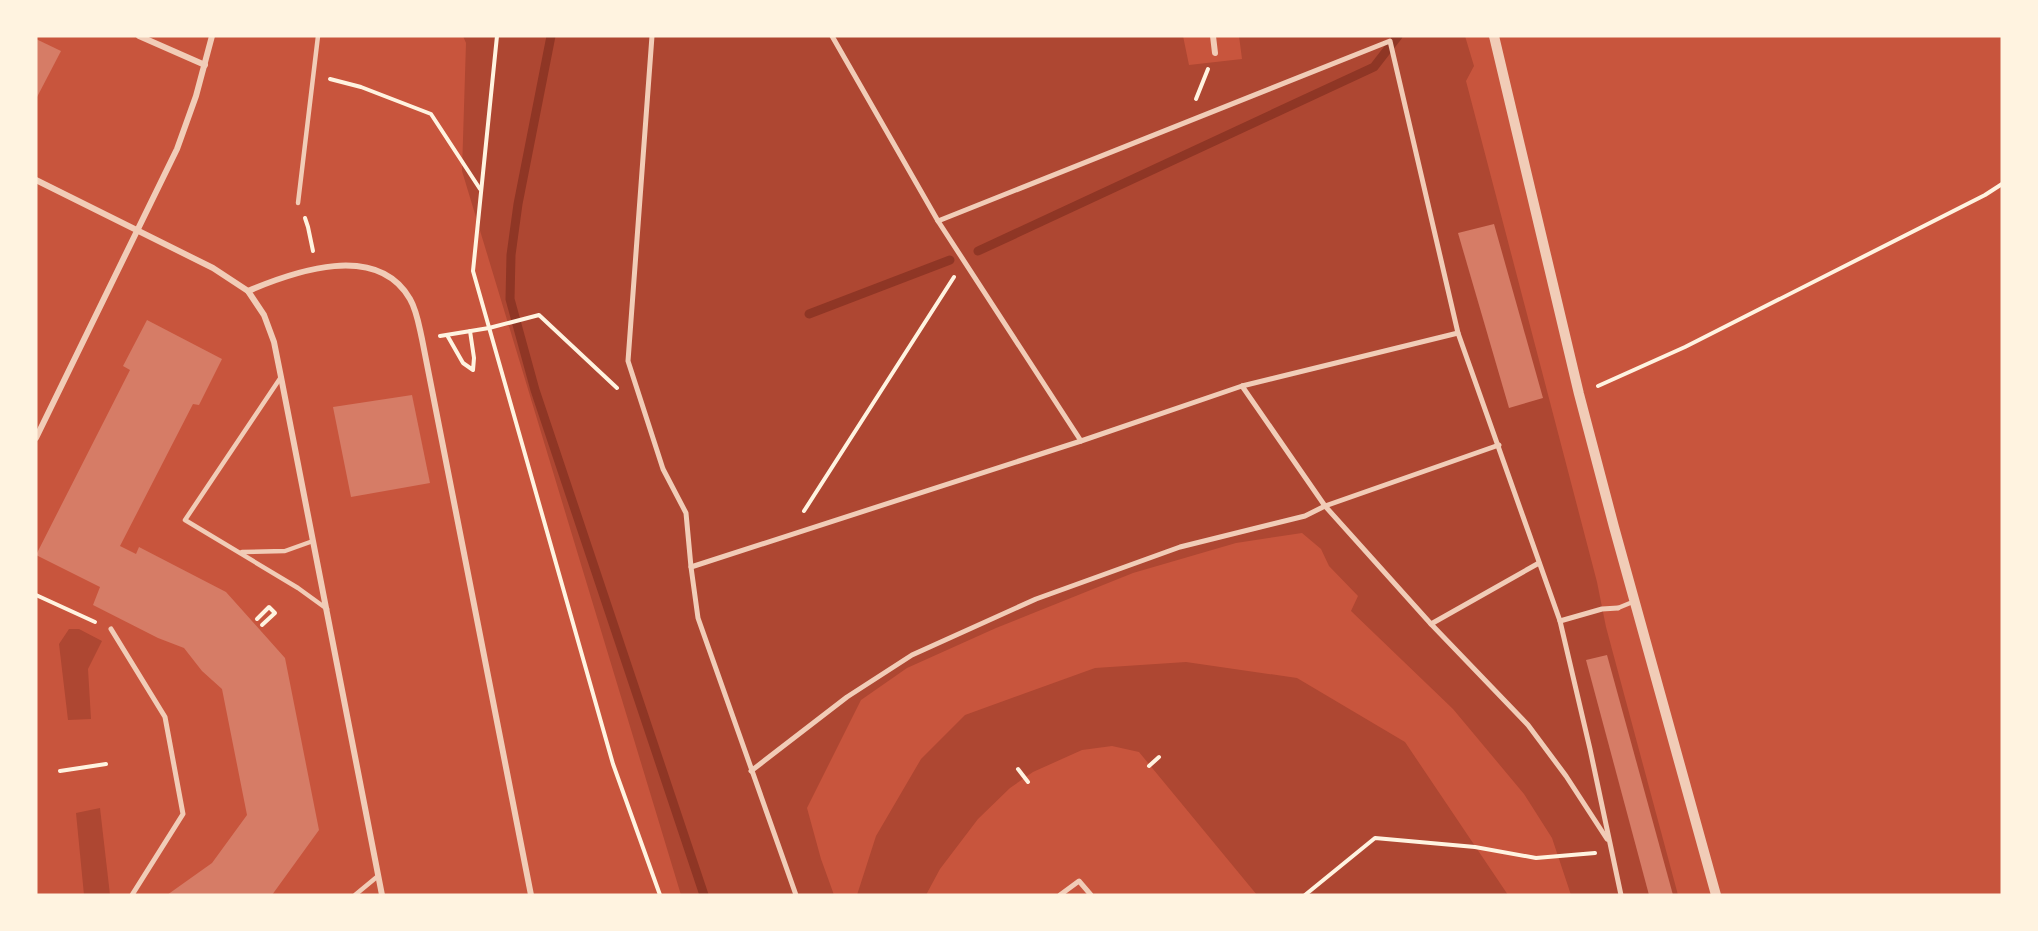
<svg xmlns="http://www.w3.org/2000/svg" width="2038" height="931" font-family="'Alegreya Sans',sans-serif">
<style>
.green{fill:#ae4732}
.lines{fill:none;stroke-linecap:round;stroke-linejoin:round}
.stream{stroke:#8f3625;stroke-width:9}
.building{fill:#d67c66}
.path{stroke:#fff3e0;stroke-width:4}
.service{stroke:#f1ccb7;stroke-width:4.5}
.pedestrian{stroke:#f1ccb7;stroke-width:5}
.minor{stroke:#f1ccb7;stroke-width:6}
.tertiary{stroke:#f1ccb7;stroke-width:10}
</style>
<rect width="100%" height="100%" fill="#c8553d"/>
<g class="green">
<polygon points="463,36 1183,36 1189,65 1242,59 1239,36 1465,36 1474,66 1466,81 1597,582 1606,627 1678,895 1571,895 1552,838 1524,794 1453,709 1351,611 1358,596 1329,566 1321,549 1302,533 1236,543 1133,573 996,628 907,668 861,700 807,808 821,859 834,895 681,895 462,171 466,43"/>
<polygon points="69,629 79,629 102,641 88,669 91,719 68,720 59,644"/>
<polygon points="1186,662 1297,678 1405,742 1508,895 1257,895 1139,752 1112,746 1082,750 1033,772 1010,788 978,819 940,869 926,895 857,895 876,836 921,759 965,715 1095,668"/>
<polygon points="100,808 110,895 84,895 76,813"/>
</g>
<g class="lines">
<g class="stream">
<polyline points="551,36 518,204 511,255 510,299 535,390 704,895"/>
<polyline points="978,251 1374,67 1398,36"/>
<polyline points="809,314 950,260"/>
</g>
</g>
<g class="building">
<polygon points="36,39 61,51 36,99"/>
<polygon points="1494,224 1543,398 1509,408 1458,233"/>
<polygon points="147,320 222,359 199,405 193,404 120,546 136,554 139,547 226,592 285,658 319,830 272,895 167,895 212,863 247,815 222,689 202,671 184,648 158,638 93,605 100,587 36,555 130,370 123,366"/>
<polygon points="412,395 430,483 351,497 333,407"/>
<polygon points="1607,655 1673,895 1649,895 1586,660"/>
</g>
<g class="lines">
<g class="path">
<polyline points="497,36 473,271 613,764 660,895"/>
<polyline points="330,79 361,87 431,114 480,189"/>
<polyline points="1196,99 1208,69"/>
<polyline points="305,218 308,227 313,251"/>
<polyline points="447,335 463,363 473,370 474,358 470,331"/>
<polyline points="440,336 489,328 539,315 617,388"/>
<polyline points="1598,386 1685,347 1985,195 2002,184"/>
<polyline points="804,511 954,277"/>
<polyline points="36,595 95,622"/>
<polyline points="257,619 269,607 275,613 262,625"/>
<polyline points="1149,766 1159,757"/>
<polyline points="1018,769 1028,782"/>
<polyline points="60,771 106,764"/>
<polyline points="1305,895 1375,838 1475,847 1536,858 1595,853"/>
</g>
<g class="service">
<polyline points="298,203 318,36"/>
<polyline points="281,377 185,520 298,588 327,609"/>
<polyline points="242,552 285,551 313,541"/>
<polyline points="1618,608 1635,601"/>
<polyline points="355,895 378,876"/>
</g>
<g class="pedestrian">
<polyline points="652,36 628,361 663,469 686,513 691,567 698,618 796,895"/>
<polyline points="832,36 938,221"/>
<polyline points="1242,386 1325,506 1431,624 1528,725 1566,776 1607,839"/>
<polyline points="1081,441 938,221 1390,41 1458,333 1560,621 1590,749 1621,895"/>
<polyline points="691,567 1081,441 1242,386 1458,333"/>
<polyline points="1560,621 1602,609 1618,608"/>
<polyline points="1431,624 1539,563"/>
<polyline points="111,629 165,717 183,814 132,895"/>
<polyline points="751,771 847,697 912,655 1036,599 1180,547 1305,516 1325,506 1499,445"/>
<polyline points="1060,895 1079,881 1091,895"/>
</g>
<g class="minor">
<polyline points="139,36 205,65"/>
<polyline points="1213,36 1215,53"/>
<polyline points="36,180 213,268 248,291 264,315 274,342 281,377 382,895"/>
<path d="M248,291C295,271 377,242 410,299C417,311 419,326 422,339L531,895"/>
<polyline points="36,438 177,149 196,96 212,36"/>
</g>
<polyline class="tertiary" points="1494,36 1579,394 1614,527 1716,895"/>
</g>
<rect width="2038" height="931" fill="none" stroke="#fff3e0" stroke-width="75"/>
</svg>
